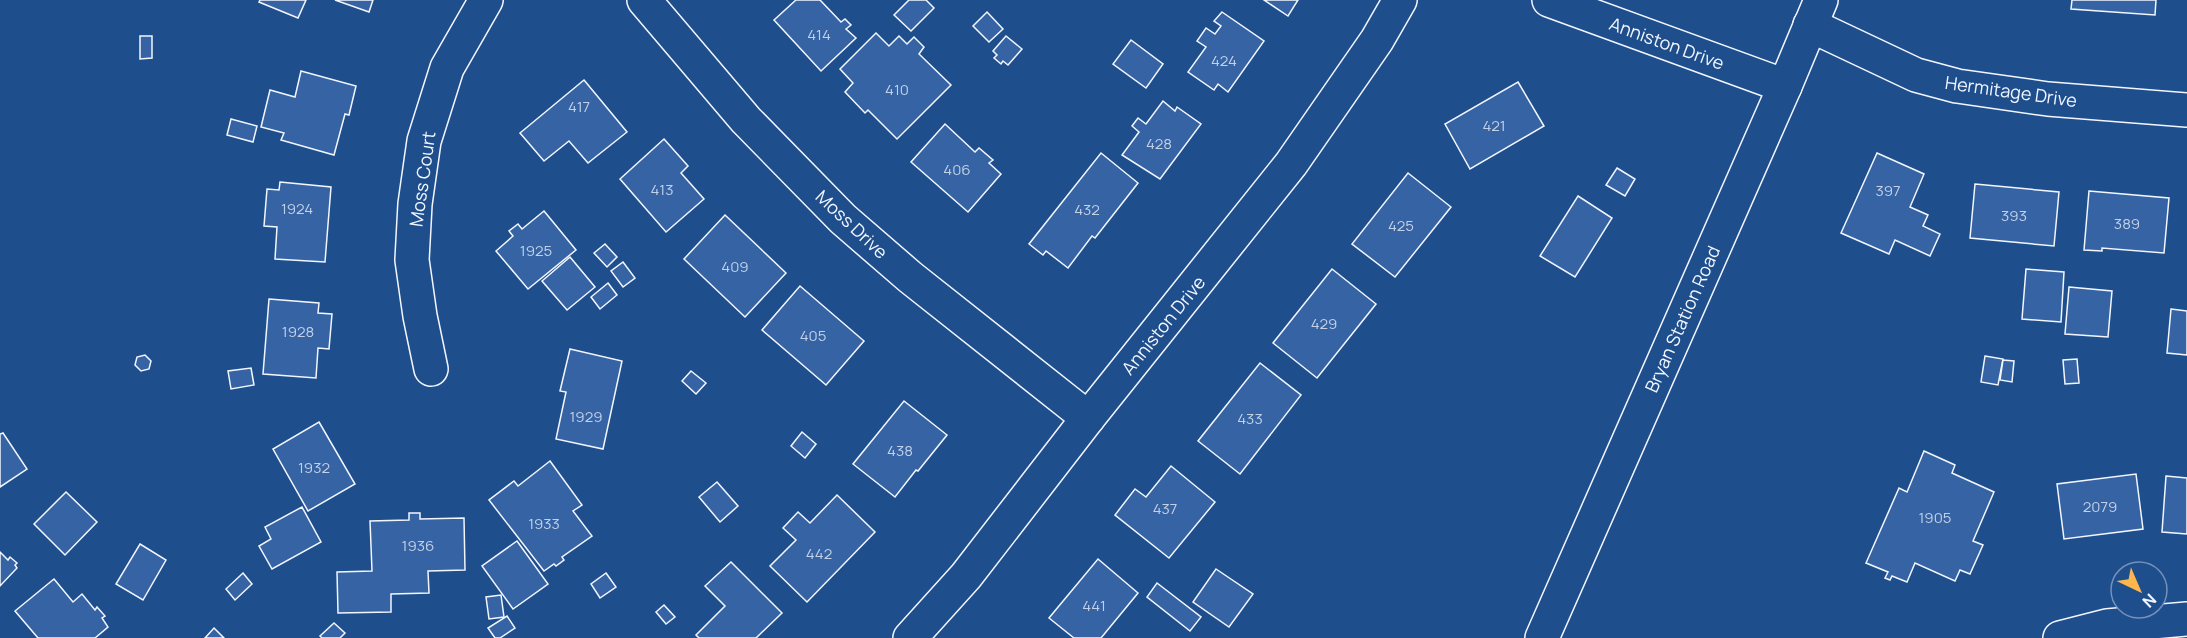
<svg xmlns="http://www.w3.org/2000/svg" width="2187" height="638" font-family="Manrope,sans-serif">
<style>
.building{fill:#3563a3;stroke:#f2f6ff;stroke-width:1.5}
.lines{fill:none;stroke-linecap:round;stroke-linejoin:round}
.minor-casing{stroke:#f2f6ff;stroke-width:36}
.tertiary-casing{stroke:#f2f6ff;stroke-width:36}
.secondary-casing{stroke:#f2f6ff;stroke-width:36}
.minor{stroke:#1f4e8c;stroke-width:33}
.tertiary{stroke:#1f4e8c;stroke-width:33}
.secondary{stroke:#1f4e8c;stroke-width:33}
.labels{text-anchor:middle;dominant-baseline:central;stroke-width:4.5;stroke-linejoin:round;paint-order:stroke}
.number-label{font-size:15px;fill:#c3d1e8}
.street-label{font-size:18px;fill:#f2f6ff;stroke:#1f4e8c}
</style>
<rect width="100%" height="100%" fill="#1f4e8c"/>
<g class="building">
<polygon points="260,0 306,0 298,18 259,2"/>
<polygon points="335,0 373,0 369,12"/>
<polygon points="796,0 820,0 841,22 845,19 851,25 846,29 856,38 821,71 774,20"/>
<polygon points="909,0 926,0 934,8 911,31 894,15"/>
<polygon points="1264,0 1298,0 1288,16"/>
<polygon points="2072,0 2156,0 2155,15 2071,9"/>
<polygon points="987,12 1003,29 989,42 973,26"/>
<polygon points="1222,12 1264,41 1228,92 1218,84 1214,90 1188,72 1206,47 1197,41 1206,28 1215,34 1221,26 1214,21"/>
<polygon points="876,33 889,46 899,36 907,44 914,37 924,47 919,54 951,85 897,139 868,110 865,113 845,92 853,83 840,69"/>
<polygon points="140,36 152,36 152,58 140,59"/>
<polygon points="1006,36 1022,49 1008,65 1003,61 1001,64 994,58 997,55 993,51"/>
<polygon points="1131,40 1163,64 1146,88 1113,64"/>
<polygon points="301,71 356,86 349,115 345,114 334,155 281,140 284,133 261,127 270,90 295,97"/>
<polygon points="584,80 627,132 588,163 569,141 544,161 520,133"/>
<polygon points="1518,82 1544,126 1470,169 1445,124"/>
<polygon points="1163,101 1175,111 1177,107 1201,124 1160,179 1122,155 1139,132 1132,126 1138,118 1146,124"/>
<polygon points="231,119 257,126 253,142 227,135"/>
<polygon points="945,124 975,152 979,148 993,160 989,163 1001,174 968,212 911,162"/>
<polygon points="664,139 688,166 681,173 704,199 666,232 620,179"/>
<polygon points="1101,153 1138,183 1095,238 1092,236 1068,268 1046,251 1043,255 1029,244"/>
<polygon points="1877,153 1924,174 1910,207 1928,215 1923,226 1940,234 1930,256 1895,240 1889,254 1841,233"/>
<polygon points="1617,168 1635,179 1625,196 1606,185"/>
<polygon points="1408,173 1451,207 1395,277 1352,244"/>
<polygon points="280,182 331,187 325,262 275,259 277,227 264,226 267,189 279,190"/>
<polygon points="1975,184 2059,192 2054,246 1970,238"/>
<polygon points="2089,191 2169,198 2164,253 2102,248 2102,251 2084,250"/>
<polygon points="1578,196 1612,218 1575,277 1540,256"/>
<polygon points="544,211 576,250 528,289 496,251 513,236 509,231 518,224 522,229"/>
<polygon points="725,215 786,273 745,317 684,259"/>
<polygon points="605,244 617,257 607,267 594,253"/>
<polygon points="570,257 595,287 567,310 542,281"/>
<polygon points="623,262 635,278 623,287 611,271"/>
<polygon points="1332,269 1376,304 1317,378 1273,343"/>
<polygon points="2026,269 2064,272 2061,322 2022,319"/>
<polygon points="608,283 617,295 600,309 591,297"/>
<polygon points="800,286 864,341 826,385 762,330"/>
<polygon points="2069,287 2112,291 2108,337 2065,334"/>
<polygon points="269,299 319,303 318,313 332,314 329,349 318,348 316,378 263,374"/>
<polygon points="2171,309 2187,311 2187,355 2167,353"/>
<polygon points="570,349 622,361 603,449 556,439 566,392 560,391"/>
<polygon points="145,355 151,361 149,369 141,371 135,365 137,357"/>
<polygon points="1985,356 2003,359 1998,385 1981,382"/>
<polygon points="2077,359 2079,383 2065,384 2063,360"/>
<polygon points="2003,360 2014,361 2012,382 2000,380"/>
<polygon points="1260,363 1301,395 1240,474 1198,441"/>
<polygon points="251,368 254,385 231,389 228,371"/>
<polygon points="691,371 706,383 696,394 682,381"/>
<polygon points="904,401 947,435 918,471 916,470 895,497 853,464"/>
<polygon points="319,422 355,484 308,511 273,449"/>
<polygon points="802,432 816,444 805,458 791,446"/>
<polygon points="3,433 27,469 0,487 0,434"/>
<polygon points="1924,451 1955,465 1952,473 1994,492 1973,541 1983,545 1970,574 1960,570 1955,581 1915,563 1907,582 1892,576 1890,580 1885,578 1888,572 1866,563 1899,488 1907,492"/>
<polygon points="550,461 582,505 573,511 592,536 562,557 564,560 556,566 554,564 544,571 489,500 514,481 518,486"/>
<polygon points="1171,466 1215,502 1169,558 1115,515 1135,489 1146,497"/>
<polygon points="2136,474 2143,529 2064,539 2057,484"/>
<polygon points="2166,476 2187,478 2187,534 2162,532"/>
<polygon points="717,482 738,506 720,522 699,497"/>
<polygon points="66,492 97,522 65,555 34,524"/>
<polygon points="837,495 875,532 807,602 770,566 796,540 783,528 798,512 810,523"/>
<polygon points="302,507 321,542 272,569 259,546 271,539 265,527"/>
<polygon points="409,513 420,513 420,519 464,518 465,570 428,571 429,593 391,594 391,612 338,613 337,572 372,571 370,521 409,520"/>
<polygon points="517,541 548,584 513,609 482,566"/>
<polygon points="140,544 166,560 143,600 116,584"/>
<polygon points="0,552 8,560 10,557 17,563 15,565 17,568 0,586"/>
<polygon points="1098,559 1138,593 1101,638 1074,638 1049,618"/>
<polygon points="731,562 782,613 756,638 699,638 696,635 725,606 705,586"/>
<polygon points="1216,569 1253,594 1229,627 1193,602"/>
<polygon points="243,573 252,584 235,600 226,589"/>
<polygon points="606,573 616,587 600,598 591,584"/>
<polygon points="54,579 73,602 82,594 95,610 97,607 105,616 102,618 108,627 95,638 38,638 15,611"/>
<polygon points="1157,583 1201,617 1190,631 1147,597"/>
<polygon points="501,595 504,617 489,619 486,597"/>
<polygon points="664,605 675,617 666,624 656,612"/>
<polygon points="507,616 515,628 500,638 495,638 488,628"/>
<polygon points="334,623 345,633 340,638 322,638 320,636"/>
<polygon points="214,628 224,638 205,638"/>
</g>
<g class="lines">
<g class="minor-casing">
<g id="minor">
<polyline points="644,0 746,120 843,219 910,277 1088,418"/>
<polyline points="1810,25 1916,75 1957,86 2048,99 2187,110"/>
<polyline points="431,369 420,316 412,260 415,204 424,141 447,68 486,0"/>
<polyline points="2060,638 2107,626 2187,619"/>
</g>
</g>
<g class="tertiary-casing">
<g id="tertiary">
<polyline points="1549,0 1785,86"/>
<polyline points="910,638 966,576 1088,418 1291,164 1377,40 1400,0"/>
</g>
</g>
<g class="secondary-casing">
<polyline id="secondary" points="1542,638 1785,86 1821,0"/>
</g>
<use href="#minor" class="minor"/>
<use href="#tertiary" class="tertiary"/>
<use href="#secondary" class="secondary"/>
</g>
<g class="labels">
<g class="number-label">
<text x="819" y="34">414</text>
<text x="1224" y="60">424</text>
<text x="897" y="89">410</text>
<text x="579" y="106">417</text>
<text x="1494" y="125">421</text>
<text x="1159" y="143">428</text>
<text x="957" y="169">406</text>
<text x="662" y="189">413</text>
<text x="1888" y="190">397</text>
<text x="297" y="208">1924</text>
<text x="1087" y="209">432</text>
<text x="2014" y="215">393</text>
<text x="2127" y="223">389</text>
<text x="1401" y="225">425</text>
<text x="536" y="250">1925</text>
<text x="735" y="266">409</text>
<text x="1324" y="323">429</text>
<text x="298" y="331">1928</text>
<text x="813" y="335">405</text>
<text x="586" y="416">1929</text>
<text x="1250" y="418">433</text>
<text x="900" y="450">438</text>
<text x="314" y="467">1932</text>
<text x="2100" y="506">2079</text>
<text x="1165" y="508">437</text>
<text x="1935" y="517">1905</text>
<text x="544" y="523">1933</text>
<text x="418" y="545">1936</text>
<text x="819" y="553">442</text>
<text x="1094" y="605">441</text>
</g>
<g class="street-label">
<text transform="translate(1667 43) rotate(20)">Anniston Drive</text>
<text transform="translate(2011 91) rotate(8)">Hermitage Drive</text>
<text transform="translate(422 179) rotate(-82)">Moss Court</text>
<text transform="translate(852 224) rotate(43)">Moss Drive</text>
<text transform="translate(1682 319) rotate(-66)">Bryan Station Road</text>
<text transform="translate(1163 325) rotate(-51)">Anniston Drive</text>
</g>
</g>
<g transform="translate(2139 590) rotate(136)"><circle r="28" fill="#1f4e8c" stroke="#7391ba" stroke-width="1.5"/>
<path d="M0-4.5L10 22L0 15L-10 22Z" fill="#ffb74d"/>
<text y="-9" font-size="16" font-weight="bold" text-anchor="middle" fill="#f2f6ff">N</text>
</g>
</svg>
